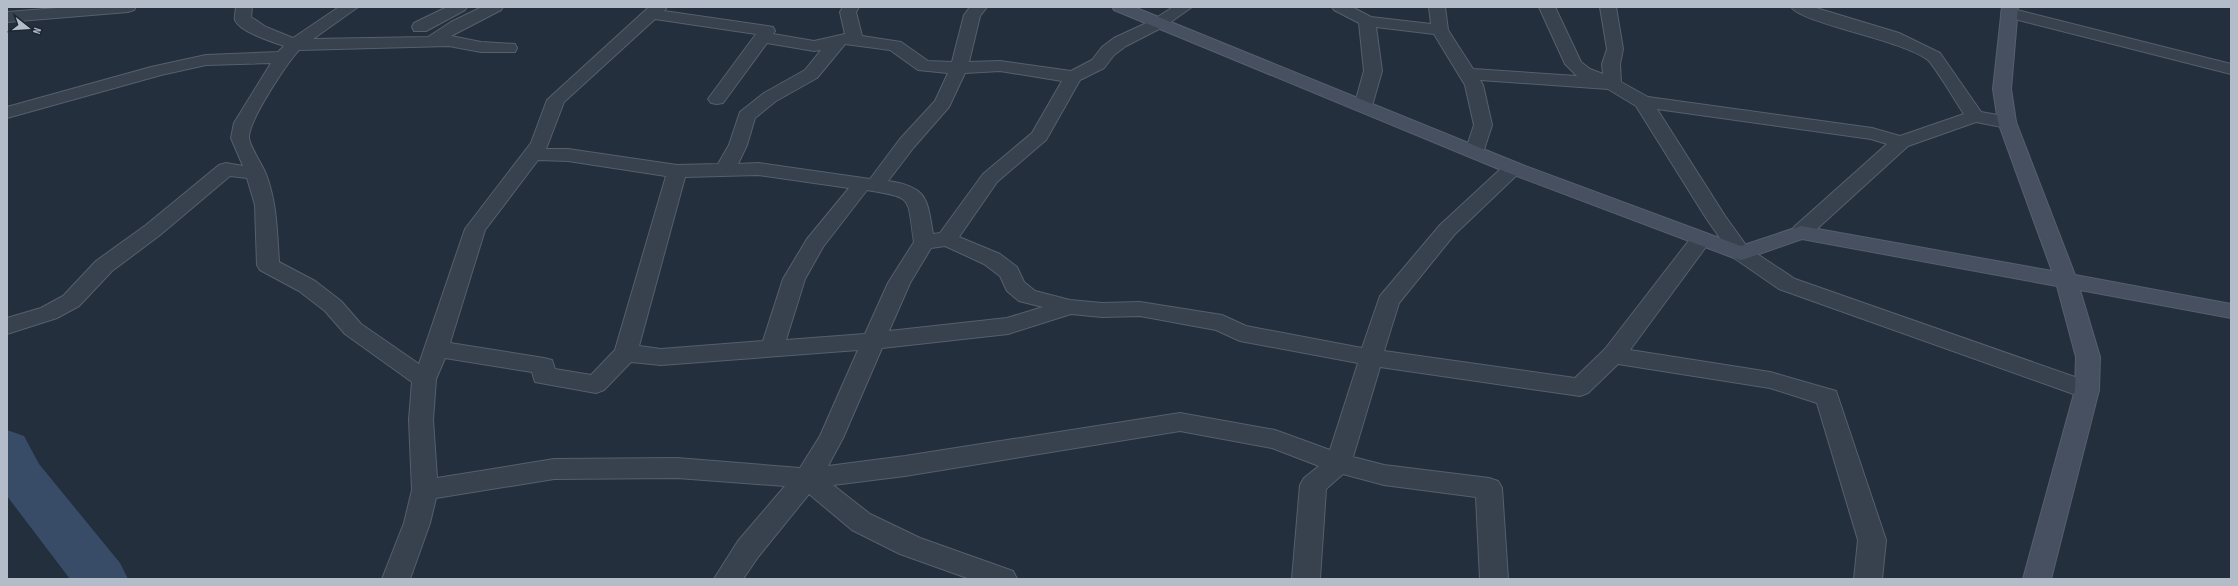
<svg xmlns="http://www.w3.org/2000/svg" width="2238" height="586" font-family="'Sofia Sans Condensed',sans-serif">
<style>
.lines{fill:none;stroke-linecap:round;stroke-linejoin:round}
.river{fill:#394c67;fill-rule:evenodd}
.street-casing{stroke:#565f6c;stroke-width:2}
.secondary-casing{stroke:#565f6c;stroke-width:2}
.street{fill:#38414e;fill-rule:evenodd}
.secondary{fill:#465061;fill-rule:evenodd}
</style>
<rect width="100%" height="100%" fill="#242f3e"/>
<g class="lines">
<polygon class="river" points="7,430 24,436 39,464 120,563 128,579 70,579 7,496"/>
<g class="street-casing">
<g id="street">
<polygon points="69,7 136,7 134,10 128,12 7,22 7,12"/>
<path d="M236,7H252L251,17L266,27L293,38L339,7H358L313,39L428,37L451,22L482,7H503L501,10L451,36L481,42L515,44L517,48L515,52H481L449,46L299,50C287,63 248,121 249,138C250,147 262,164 266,174C277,203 277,232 279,262L315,281L341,301L361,324L419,364L465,229L531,143L547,100L649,7H667L664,11L767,26L773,27L775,31L773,34L814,41L845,34L840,12L843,7H859L856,12L862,36L901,42L928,61L952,62L964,15L970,7H987L980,16L969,62L1000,61L1071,71L1092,60L1102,47L1114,38L1153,20L1173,7H1192L1165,26L1126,46L1114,55L1104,68L1080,80L1046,140L997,182L959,237L1000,254L1017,267L1024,282L1035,291L1070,300L1102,303L1140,302L1222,315L1246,326L1362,348L1380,296L1440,225L1506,164L1513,162L1520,164L1523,168L1520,172L1454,235L1399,303L1384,351L1575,378L1605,349L1694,234L1701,232L1708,234L1711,239L1708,244L1630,350L1770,372L1836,391L1886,540L1882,579H1854L1858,540L1817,403L1770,388L1618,364L1588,393L1580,396L1380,367L1353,457L1384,465L1489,478L1498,481L1502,488L1508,579H1480L1476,497L1384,485L1343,474L1326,489L1320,579H1292L1300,485L1304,478L1319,466L1272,448L1180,431L905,476L833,485L870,514L920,538L1013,571L1017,579H970L900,554L852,530L809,494L758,557L743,579H714L738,541L785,486L677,478L554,479L436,498L430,523L410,579H382L404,523L412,490L409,420L412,382L345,334L325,311L299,291L260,270L257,265L255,205L247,178L230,176L160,235L112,271L79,306L57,318L7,334V318L41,308L63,296L96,261L146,225L219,165L226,163L243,166L231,138L234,123L271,63L206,65L161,75L7,118V107L151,67L206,55L278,52L284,46C273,42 240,32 235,20C234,16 236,11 236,7ZM655,19L756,34L708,99L711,103L717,104L723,103L767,43L814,51L821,50L805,70L764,93L740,112L729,145L718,164L677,165L568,149H546L564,102ZM845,44L890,50L918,70L948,73L935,101L900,139L870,179L758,163L738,164L747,145L755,118L776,101L817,78ZM1000,71L1062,81L1032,133L983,174L940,233L933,234C927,199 928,187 888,181L914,147L949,107L965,73ZM538,160L568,161L666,176L615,350L591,375L555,369L552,360L544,358L450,343L485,230ZM758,175L849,188L807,239L783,279L763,341L661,349L639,346L685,177ZM867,190C914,198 907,196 914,242L888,283L865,334L786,340L805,279L823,247ZM945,246L984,264L1000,276L1007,291L1019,301L1043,307L1007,318L889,331L910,283L931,248ZM1071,314L1102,317L1140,316L1216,330L1240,341L1358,363L1330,450L1275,430L1180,413L905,456L828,466L843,438L882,348L1008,334ZM858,350L820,436L800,468L677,458L554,459L437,478L433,420L436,379L445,358L532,372L535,382L596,393L604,390L631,362L661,365Z"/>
<polygon points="447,7 467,7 465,10 426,31 414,31 412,27 414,23"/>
<path d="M1332,7H1352L1371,17L1431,24L1429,7H1445L1448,30L1473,69L1577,76L1565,64L1539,7H1555L1581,62L1590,69L1603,74L1602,64L1607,49L1600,7H1616L1623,49L1620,64L1621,82L1648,97L1872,128L1900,136L1964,114C1956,102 1936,68 1928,60C1900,39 1803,24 1791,7H1813L1899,33L1940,53L1981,112L2014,118L2016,122L2014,126L2007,128L1976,122L1908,146L1808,237L1801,238L1794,237L1791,232L1794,227L1887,144L1871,139L1657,109L1725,216L1748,248L1795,279L2095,384L2099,390L2095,396L2087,399L2079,396L1779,289L1734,258L1706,218L1636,106L1608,89L1480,80L1483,85L1492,125L1482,156L1475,158L1468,156L1465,152L1474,125L1465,85L1434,34L1376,27L1382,71L1372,106L1369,110L1363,111L1357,110L1354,106L1364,71L1359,23L1334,10Z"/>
<polygon points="2009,8 2231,64 2231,74 2003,16 2001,13 2003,10"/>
</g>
</g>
<g class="secondary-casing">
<polygon id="secondary" points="1112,7 1134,7 1520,164 1741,246 1801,226 2052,271 1998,122 1993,89 2002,7 2018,7 2011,89 2016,122 2075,275 2231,304 2231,318 2080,290 2100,357 2099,390 2051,579 2023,579 2075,390 2076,357 2057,286 1802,239 1748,258 1741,260 1734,258 1506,172 1114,10"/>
</g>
<use href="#street" class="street"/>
<use href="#secondary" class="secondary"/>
</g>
<rect width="2238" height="586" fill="none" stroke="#b4bcc9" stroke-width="16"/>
<g transform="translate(28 28) rotate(107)" stroke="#1d2633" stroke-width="3" paint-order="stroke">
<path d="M0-3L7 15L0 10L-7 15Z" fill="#b4bcc9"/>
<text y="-6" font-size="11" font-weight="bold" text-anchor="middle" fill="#b4bcc9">N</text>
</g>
</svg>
